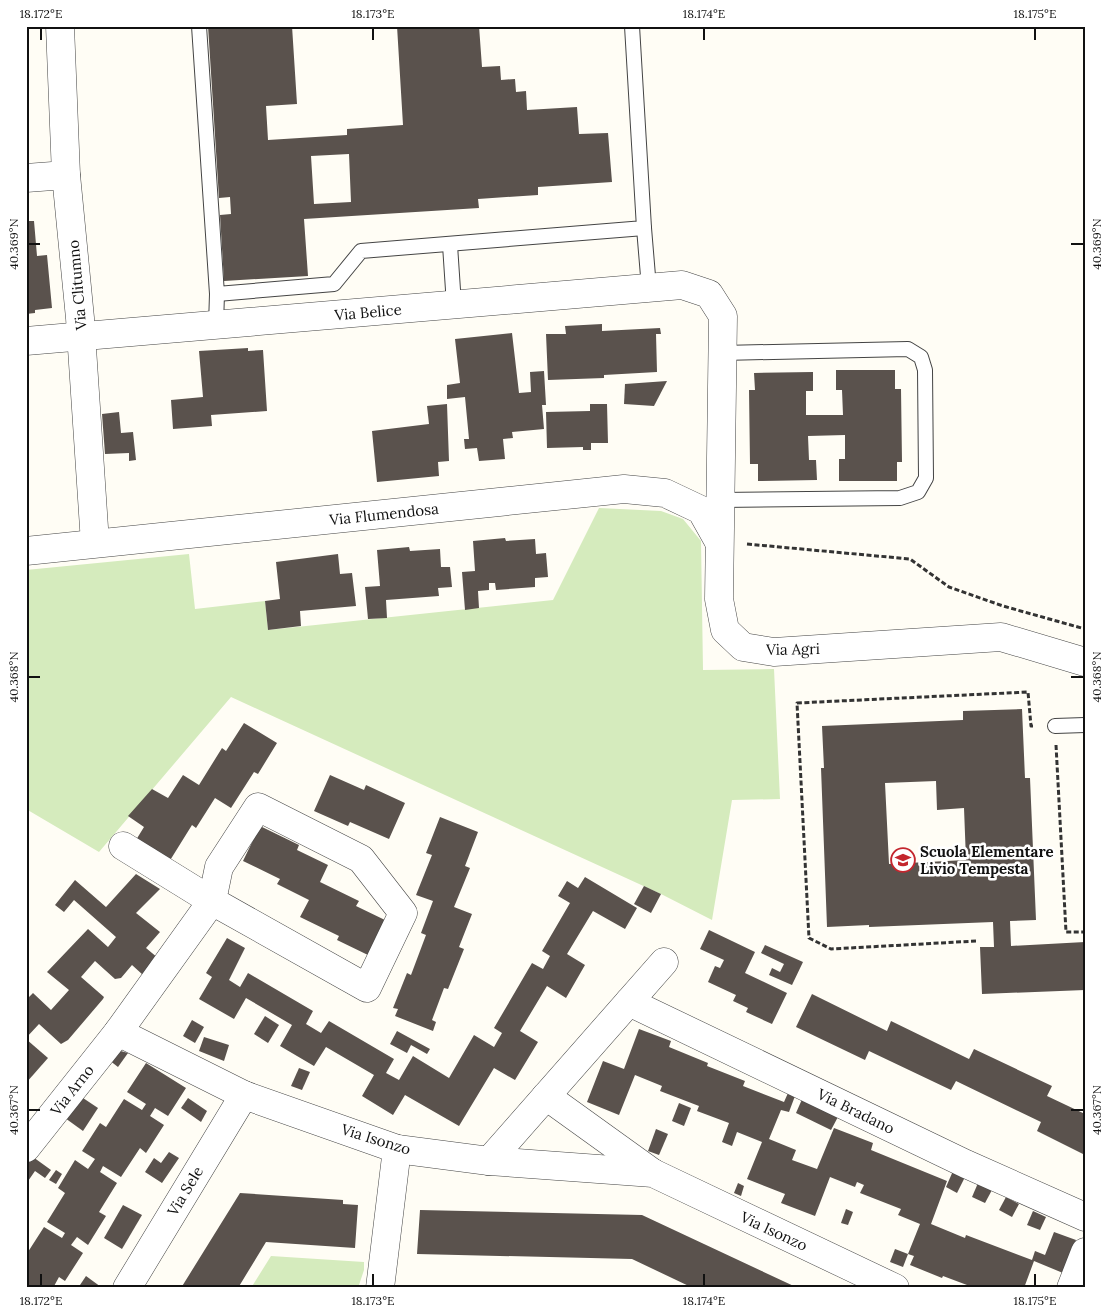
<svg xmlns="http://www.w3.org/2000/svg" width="1111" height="1314" font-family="Lora,serif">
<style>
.green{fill:#d5ebbd}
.building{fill:#5a524d;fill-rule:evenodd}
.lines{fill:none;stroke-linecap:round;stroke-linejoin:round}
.lane-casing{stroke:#444;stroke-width:16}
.street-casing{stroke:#444;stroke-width:29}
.path{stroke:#333;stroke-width:3;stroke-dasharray:5 2.5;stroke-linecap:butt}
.lane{stroke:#fff;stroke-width:14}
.street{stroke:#fff;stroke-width:28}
.ticks{fill:none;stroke:#111;stroke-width:2}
.labels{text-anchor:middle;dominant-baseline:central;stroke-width:5;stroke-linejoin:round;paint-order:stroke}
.street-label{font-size:15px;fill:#111;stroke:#fff}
.poi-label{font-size:15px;font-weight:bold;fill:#111;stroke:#fff;text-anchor:start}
.neatline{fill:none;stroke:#111;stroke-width:2}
.ticks-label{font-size:12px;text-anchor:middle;fill:#111}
</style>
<rect width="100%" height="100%" fill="#fffdf5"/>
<g class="green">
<polygon points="599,508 661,511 683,519 701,541 703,670 774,669 780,799 732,800 712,920 661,894 231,697 99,852 26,809 26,570 189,554 195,609 265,601 268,630 553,600"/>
<polygon points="271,1256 364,1262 364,1270 358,1288 251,1288"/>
</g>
<g class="building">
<path d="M208,26H292L297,104L266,106L268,140L347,135V129L403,125L397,26H479L482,67L500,66L501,80L515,79L516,92L526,91L527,110L577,107L579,134L608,133L612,182L538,187V195L478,199L479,208L304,219L308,276L224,281L220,215L231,214L230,197L219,198ZM349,154L351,202L314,204L311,156Z"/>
<polygon points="26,221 34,221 37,256 47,255 52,308 35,310 35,313 26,314"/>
<polygon points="602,324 602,331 660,328 661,334 656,334 657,372 604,375 604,378 548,380 546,334 566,334 565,326"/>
<polygon points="512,333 519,393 531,392 530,372 544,371 546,405 542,405 544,429 512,432 513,438 503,439 505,459 479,461 477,448 465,449 464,439 469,439 465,397 447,399 447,385 460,383 455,339"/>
<polygon points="248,348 248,351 263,350 267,411 211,415 212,426 173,429 171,400 203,397 199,351"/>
<polygon points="836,370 895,370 895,389 901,389 902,462 897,462 897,481 839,481 839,459 845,459 845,435 808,436 809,460 816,460 817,480 758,481 758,464 750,464 749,390 755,390 754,373 813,372 813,391 806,391 806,415 843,415 842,390 836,390"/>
<polygon points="667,381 654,406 624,404 625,384"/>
<polygon points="447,404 449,461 438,462 439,476 377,482 372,431 429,424 427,406"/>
<polygon points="590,404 607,404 608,443 591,443 591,450 583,450 583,447 547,448 546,412 590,411"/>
<polygon points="119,412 121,433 133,432 136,460 129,461 129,453 105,454 102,414"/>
<polygon points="505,538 506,541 535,539 536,554 546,553 548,577 535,578 535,587 496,590 495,583 489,583 489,590 478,591 479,608 465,610 462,572 475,571 473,541"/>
<polygon points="409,547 410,551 440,549 441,567 450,567 452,587 438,588 439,596 386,600 387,618 368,619 365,587 380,586 377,550"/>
<polygon points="338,554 340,574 352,573 356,606 300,611 301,626 268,630 265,601 280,599 276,562"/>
<path d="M1022,709L1025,778H1030L1036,920L1010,921L1011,946L1085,942V990L982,994L980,947H994L993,922L869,927V925L827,927L821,768H824L822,726L963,720V711ZM936,781L937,810L964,808L966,860L889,864L885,783Z"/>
<polygon points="244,723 277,743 258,774 254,772 231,808 215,798 196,828 192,825 169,862 136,840 144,827 128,816 152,789 168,798 183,775 199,785 222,748 226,751"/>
<polygon points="330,775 364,790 366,785 405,803 389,839 350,822 348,826 314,811"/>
<polygon points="440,817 478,832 465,866 470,868 454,907 472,914 459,947 464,949 448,989 444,988 432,1020 436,1022 433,1031 395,1016 398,1009 393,1008 407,973 411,975 426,935 421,933 433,901 416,895 432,855 426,853"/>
<polygon points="260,826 299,845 297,850 328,865 320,882 359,901 356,906 387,921 370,956 337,940 339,936 300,917 309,900 277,884 280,879 243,861"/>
<polygon points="136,874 160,889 136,913 160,932 146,948 158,958 143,975 132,965 121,978 115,979 95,961 81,977 104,997 103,999 68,1040 61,1044 39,1024 26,1038 26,1000 33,993 51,1010 69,990 47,972 88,929 108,947 116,937 74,900 64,912 55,905 75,880 106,907"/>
<polygon points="585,877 637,908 625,929 593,911 567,954 585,965 566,998 547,986 520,1031 538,1042 515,1080 494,1068 459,1126 405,1095 393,1115 362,1096 374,1075 326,1047 314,1066 280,1046 292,1025 246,998 234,1019 199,999 212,977 206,973 227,938 245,948 229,980 240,987 248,973 313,1011 306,1024 321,1033 329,1021 394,1059 386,1073 399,1080 413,1056 449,1078 474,1035 494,1047 502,1033 494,1028 532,963 543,969 550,956 542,951 570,903 558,896 567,881 578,888"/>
<polygon points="644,886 661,894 651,913 634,904"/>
<polygon points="709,930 755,952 745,973 787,993 772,1024 746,1012 748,1008 733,1001 736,995 708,982 715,966 720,968 724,960 700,949"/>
<polygon points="765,945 803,962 792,985 769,975 772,968 780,972 784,964 761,953"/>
<polygon points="812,994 887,1031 891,1021 969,1059 974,1049 1052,1086 1047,1096 1085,1114 1085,1155 1037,1131 1041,1122 956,1081 951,1090 869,1051 865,1060 796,1027"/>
<polygon points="265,1016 279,1025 268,1043 254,1034"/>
<polygon points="192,1020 204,1027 195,1043 183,1036"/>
<polygon points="639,1029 671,1041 669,1047 708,1063 707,1066 745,1081 743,1086 784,1102 788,1093 795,1096 789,1112 781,1110 769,1139 796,1150 792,1160 817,1169 834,1128 873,1143 871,1150 947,1181 931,1224 965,1238 966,1235 1032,1260 1035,1251 1045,1255 1054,1232 1076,1240 1063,1273 1034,1261 1024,1288 975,1288 943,1276 942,1278 910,1265 914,1256 908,1254 920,1224 898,1215 901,1209 860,1193 864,1185 857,1182 855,1187 830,1177 815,1216 781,1203 785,1194 747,1179 762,1142 737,1132 732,1146 722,1142 729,1123 697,1111 699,1106 660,1091 662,1086 635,1075 619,1115 587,1102 603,1061 624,1069"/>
<polygon points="397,1031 430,1049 427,1054 411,1045 407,1053 390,1044"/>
<polygon points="204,1037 229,1045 224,1061 199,1051"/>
<polygon points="26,1039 48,1058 26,1083"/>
<polygon points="117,1050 128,1053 118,1067 109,1060"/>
<polygon points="146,1063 186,1088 168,1116 155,1108 150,1116 164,1125 146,1153 140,1148 121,1177 103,1166 100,1172 117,1183 99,1212 106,1216 88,1245 77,1237 71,1245 83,1253 65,1281 59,1277 53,1288 26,1288 26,1255 44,1227 62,1238 65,1233 47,1222 65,1193 58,1188 75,1160 88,1169 95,1159 82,1151 100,1123 106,1127 124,1099 142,1110 146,1104 127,1092"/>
<polygon points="299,1068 310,1072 302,1090 291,1086"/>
<polygon points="80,1096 98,1108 83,1131 65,1118"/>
<polygon points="803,1097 839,1115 831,1130 796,1113"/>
<polygon points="188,1098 207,1111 201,1122 181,1108"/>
<polygon points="679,1103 691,1108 684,1126 672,1121"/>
<polygon points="656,1129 668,1134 659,1155 648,1151"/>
<polygon points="169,1152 179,1158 162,1183 145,1172 154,1158 161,1163"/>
<polygon points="33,1157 51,1170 45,1178 35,1171 26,1184 26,1165"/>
<polygon points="56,1170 62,1174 56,1184 49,1180"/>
<polygon points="953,1171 965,1177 957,1193 946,1187"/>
<polygon points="738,1183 744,1186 741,1196 734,1193"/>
<polygon points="978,1183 992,1190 985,1203 972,1197"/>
<polygon points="240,1193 343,1200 343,1204 358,1205 355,1248 266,1242 238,1288 181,1288"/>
<polygon points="1006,1197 1019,1204 1012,1217 999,1210"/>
<polygon points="123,1205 142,1215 122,1249 104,1238"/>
<polygon points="846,1209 853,1212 848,1225 841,1223"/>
<polygon points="420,1210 642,1215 798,1288 693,1288 632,1259 417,1254"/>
<polygon points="1033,1211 1046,1217 1040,1230 1027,1225"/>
<polygon points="895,1249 908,1254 903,1267 890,1262"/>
<polygon points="86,1276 101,1287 100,1288 78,1288"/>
</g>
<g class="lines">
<g class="lane-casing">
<g id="lane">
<polyline points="199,26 217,294 334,284 361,251 644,228 632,26"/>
<polyline points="644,228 649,288"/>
<polyline points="450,245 454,305"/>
<polyline points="216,325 217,294"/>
<polyline points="720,500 900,498 918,492 926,478 925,370 921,357 908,349 722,353"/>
<polyline points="1055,726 1085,725"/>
</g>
</g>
<g class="street-casing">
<g id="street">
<polyline points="60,26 66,175 80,318 95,543"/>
<polyline points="26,178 66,175"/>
<polyline points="26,341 682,285 709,294 723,316 719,599 725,630 743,647 774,652 1001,637 1085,662"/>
<polyline points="26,551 624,489 665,493 701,510 719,542"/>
<polyline points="629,1002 966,1164 1085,1217"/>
<polyline points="118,1032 244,1095 397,1149 489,1161 653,1173 895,1288"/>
<polyline points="546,1096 653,1173"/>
<polyline points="26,1148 118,1032 212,901 367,988 403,913 361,859 258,807 219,867 212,901 123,846"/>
<polyline points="489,1161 664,962"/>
<polyline points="127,1288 244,1095"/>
<polyline points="380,1288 397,1149"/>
<polyline points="1071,1288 1085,1252"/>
</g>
</g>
<g class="path">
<polyline points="747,544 910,559 949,587 1003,606 1085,629"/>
<polyline points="1056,745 1066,932 1085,932"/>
<polyline points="976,941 831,949 809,938 797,703 1028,692 1031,726 1035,726"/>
</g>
<use href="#lane" class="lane"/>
<use href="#street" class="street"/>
</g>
<path class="ticks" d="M41,28V40M373,28V40M704,28V40M1035,28V40M28,244H40M1071,244H1084M28,677H40M1071,677H1084M28,1110H40M1071,1110H1084M41,1274V1286M373,1274V1286M704,1274V1286M1035,1274V1286"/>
<defs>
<g id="school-ring" transform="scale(1.25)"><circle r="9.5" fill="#fff" stroke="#c4262e" stroke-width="1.5"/><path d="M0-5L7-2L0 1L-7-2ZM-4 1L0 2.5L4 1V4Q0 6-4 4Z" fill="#c4262e"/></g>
</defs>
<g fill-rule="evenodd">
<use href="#school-ring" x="903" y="860"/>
</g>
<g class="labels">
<g class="street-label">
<text transform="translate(77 285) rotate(-95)">Via Clitumno</text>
<text transform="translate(368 312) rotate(-5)">Via Belice</text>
<text transform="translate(384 514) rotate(-6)">Via Flumendosa</text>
<text transform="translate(793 649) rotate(-1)">Via Agri</text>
<text transform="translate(72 1090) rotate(-52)">Via Arno</text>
<text transform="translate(856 1111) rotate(26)">Via Bradano</text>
<text transform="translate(376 1139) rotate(17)">Via Isonzo</text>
<text transform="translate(185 1191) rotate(-59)">Via Sele</text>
<text transform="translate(774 1231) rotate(25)">Via Isonzo</text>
</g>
<g class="poi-label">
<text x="920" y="851">Scuola Elementare<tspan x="920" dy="17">Livio Tempesta</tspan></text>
</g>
</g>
<rect width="1111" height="1314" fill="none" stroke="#ffffff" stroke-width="55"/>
<rect x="28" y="28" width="1056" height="1258" class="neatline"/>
<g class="ticks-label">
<text x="41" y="18">18.172°E</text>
<text x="373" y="18">18.173°E</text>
<text x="704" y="18">18.174°E</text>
<text x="1035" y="18">18.175°E</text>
<text transform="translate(14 244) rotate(-90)" y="4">40.369°N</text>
<text transform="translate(1097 244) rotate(-90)" y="4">40.369°N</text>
<text transform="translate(14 677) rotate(-90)" y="4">40.368°N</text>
<text transform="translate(1097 677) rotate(-90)" y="4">40.368°N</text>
<text transform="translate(14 1110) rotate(-90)" y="4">40.367°N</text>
<text transform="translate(1097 1110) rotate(-90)" y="4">40.367°N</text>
<text x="41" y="1305">18.172°E</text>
<text x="373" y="1305">18.173°E</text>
<text x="704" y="1305">18.174°E</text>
<text x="1035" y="1305">18.175°E</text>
</g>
</svg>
